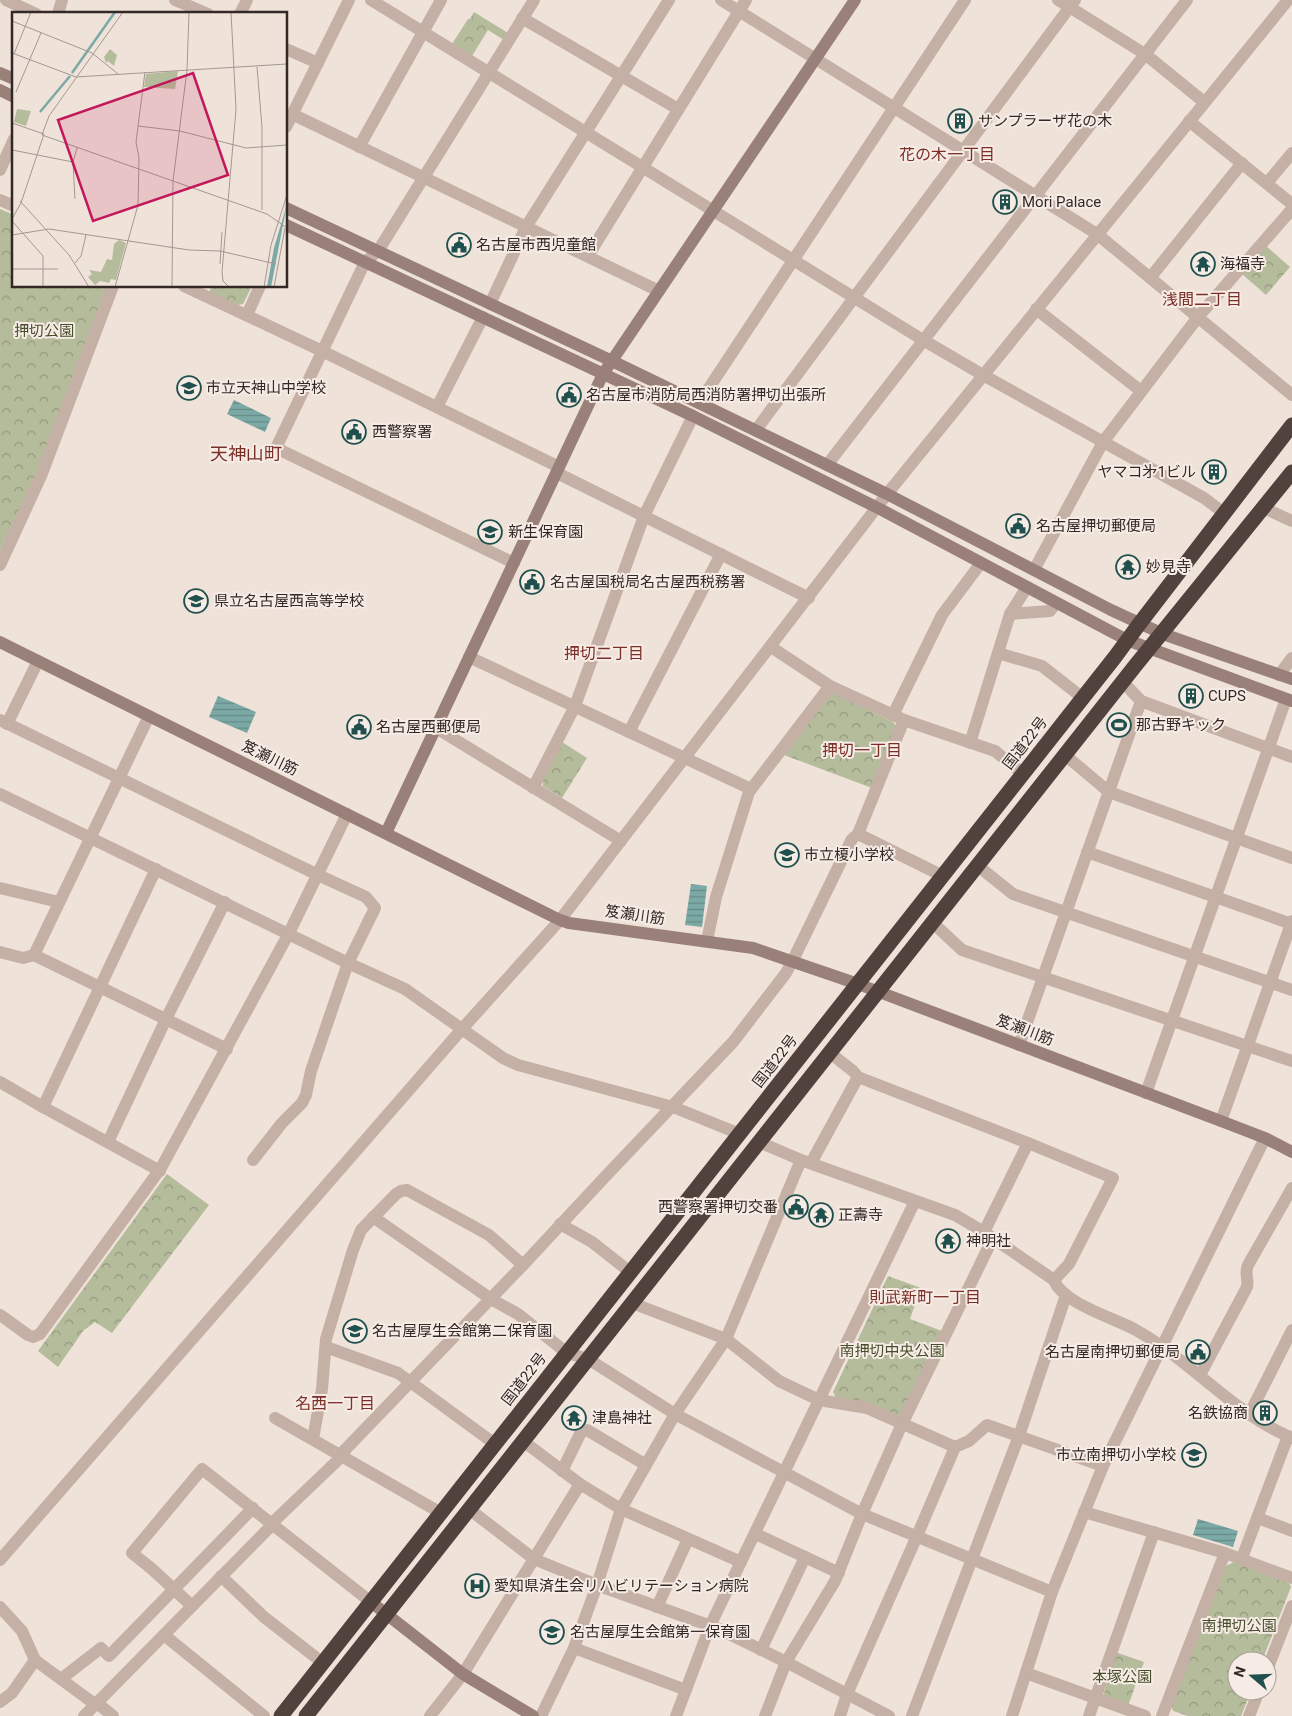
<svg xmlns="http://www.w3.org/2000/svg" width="1292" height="1716" font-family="Roboto,'Noto Sans JP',sans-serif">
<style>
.forest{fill:url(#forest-crowns)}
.water{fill:url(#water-rules)}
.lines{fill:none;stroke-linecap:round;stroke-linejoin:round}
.street{stroke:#c5b0a6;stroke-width:12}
.secondary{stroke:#998078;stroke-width:12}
.highway{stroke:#52423e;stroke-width:15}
.labels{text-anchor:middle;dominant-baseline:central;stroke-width:4;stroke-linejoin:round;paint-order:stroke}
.poi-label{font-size:15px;fill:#322926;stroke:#f7ece5;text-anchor:start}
.park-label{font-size:15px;fill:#464e2c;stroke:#f7ece5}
.street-label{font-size:15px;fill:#322926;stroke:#f7ece5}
.neighbourhood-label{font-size:16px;fill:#7a2f27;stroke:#f7ece5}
.quarter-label{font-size:18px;fill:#7a2f27;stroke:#f7ece5}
.inset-river{fill:none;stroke:#7ba9a5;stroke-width:2.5}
.inset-road{fill:none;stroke:#a39891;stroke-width:1}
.view{fill:#c2185b;fill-opacity:0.15;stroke:#c2185b;stroke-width:2.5}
.inset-edge{fill:none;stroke:#322926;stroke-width:2.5}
</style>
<defs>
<pattern id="forest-crowns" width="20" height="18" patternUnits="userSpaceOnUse" patternTransform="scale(1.25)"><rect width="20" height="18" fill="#b5bc9b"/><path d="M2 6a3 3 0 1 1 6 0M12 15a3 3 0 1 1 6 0" fill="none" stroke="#94997e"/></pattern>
<pattern id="water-rules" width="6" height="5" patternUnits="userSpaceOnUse" patternTransform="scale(1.25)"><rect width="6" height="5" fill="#7ba9a5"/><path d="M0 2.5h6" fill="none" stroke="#658a86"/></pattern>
</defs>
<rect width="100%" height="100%" fill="#efe2d9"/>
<g class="forest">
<polygon points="474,12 508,33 504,40 488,30 472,56 452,44 468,19 470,19"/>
<polygon points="0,209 14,215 14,286 107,286 36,474 0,551"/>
<polygon points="1266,246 1290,267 1266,295 1242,274"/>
<polygon points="212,286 252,286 243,304 238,305 209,292"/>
<polygon points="834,693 893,722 897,727 872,788 784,755 830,695"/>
<polygon points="562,742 587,758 562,798 543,786 543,780"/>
<polygon points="167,1174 209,1205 112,1333 95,1322 83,1331 58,1367 38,1351"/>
<polygon points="888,1276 921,1288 910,1319 942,1331 900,1416 837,1400 833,1392"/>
<polygon points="1234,1562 1289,1583 1291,1587 1262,1661 1237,1661 1237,1691 1251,1691 1241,1716 1188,1716 1173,1711 1171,1705 1226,1566"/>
<polygon points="1115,1652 1144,1662 1128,1706 1103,1697"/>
</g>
<g class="water">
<polygon points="234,400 271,418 265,432 227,414"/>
<polygon points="218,696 256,712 247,733 209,717"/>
<polygon points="691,884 707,886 702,927 685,925"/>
<polygon points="1198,1519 1238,1531 1233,1547 1193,1535"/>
</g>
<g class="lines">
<g class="street">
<polyline points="6,0 36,14"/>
<polyline points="175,0 208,14"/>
<polyline points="371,0 923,340 983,375 1204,498 1224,513"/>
<polyline points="721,0 1097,234 1292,395"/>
<polyline points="1058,0 1145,54 1204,102"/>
<polyline points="58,14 62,0"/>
<polyline points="240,14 247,0"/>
<polyline points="522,18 678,109"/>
<polyline points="286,49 318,63"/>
<polyline points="292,114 659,291"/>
<polyline points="1189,121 1292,204"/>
<polyline points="286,127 349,0"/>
<polyline points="359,147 441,0"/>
<polyline points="0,170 14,139"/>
<polyline points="1267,183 1292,153"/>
<polyline points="0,200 14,206"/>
<polyline points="588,256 746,0"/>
<polyline points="1150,278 1242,163"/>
<polyline points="184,286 322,351 559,467"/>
<polyline points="490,304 526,227 669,0"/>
<polyline points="1036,309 1141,391"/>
<polyline points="247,315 260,286"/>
<polyline points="699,403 965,0"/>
<polyline points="437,407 483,317"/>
<polyline points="756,430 1075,0"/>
<polyline points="827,465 1187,0"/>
<polyline points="557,473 809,598"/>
<polyline points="1264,508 1292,521"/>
<polyline points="514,563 276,448 365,262 378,251 534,0"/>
<polyline points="0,565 41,476 113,286"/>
<polyline points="1034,570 1103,442 1198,317 1292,209"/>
<polyline points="1010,614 1050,611 1056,603"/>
<polyline points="771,647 830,686 904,720 995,751 1023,774"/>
<polyline points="998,653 1042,666 1083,698"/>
<polyline points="469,657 751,789"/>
<polyline points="1279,675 1292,658"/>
<polyline points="1123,682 1141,701 1292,757"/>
<polyline points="893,715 942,615 981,563"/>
<polyline points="0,720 318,875 366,897 375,908 348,963 311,1071 306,1095 302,1103 282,1123 253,1160"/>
<polyline points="7,724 38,661"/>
<polyline points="436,728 621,841"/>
<polyline points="629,732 721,554"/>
<polyline points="970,743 1010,614 1027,587"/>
<polyline points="1065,755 1109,792 1292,858"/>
<polyline points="533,788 575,706 644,516 693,416"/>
<polyline points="0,794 348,963 405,989 503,1058 518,1065 673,1107 740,1134"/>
<polyline points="858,834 943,876"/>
<polyline points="1087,852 1292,924"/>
<polyline points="978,866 1013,894 1292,990"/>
<polyline points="0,888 59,902"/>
<polyline points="933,923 962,950 1292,1061"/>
<polyline points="707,941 716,897 749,792 830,686"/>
<polyline points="0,952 23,958 34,955 149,716"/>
<polyline points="34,955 227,1049"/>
<polyline points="1019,1045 1141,701"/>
<polyline points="830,1053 853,1071 858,1077"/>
<polyline points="0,1082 43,1107 160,1171"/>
<polyline points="1146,1093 1286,699"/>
<polyline points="43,1107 156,869"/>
<polyline points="1221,1121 1292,921"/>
<polyline points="108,1142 166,1019 225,902"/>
<path d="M759,1142L801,1160L955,1215L984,1232L1054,1280C1062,1303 1114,1318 1134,1329C1191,1360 1232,1413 1292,1438"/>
<polyline points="811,1163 858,1077 1028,1143 1113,1178 1069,1264 1054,1280"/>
<polyline points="373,1217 491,1299 518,1314 567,1353 588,1359 675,1414 862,1514 1052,1592"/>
<polyline points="560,1224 592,1242 630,1272"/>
<polyline points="984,1232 1028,1143"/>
<polyline points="632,1303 726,1339 779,1381 819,1400 867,1408 955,1447 969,1441 987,1425 1103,1466"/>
<polyline points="0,1315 28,1335 33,1337 40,1334 161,1168 289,933 347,814"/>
<polyline points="326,1347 398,1373 495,1444"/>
<path d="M1200,1375L1247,1287C1249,1279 1244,1274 1248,1265L1292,1188"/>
<polyline points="1249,1415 1292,1330"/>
<polyline points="275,1418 441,1513"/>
<polyline points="313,1439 322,1389 326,1339 353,1250 361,1230 396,1194 401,1191 407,1190 489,1235 523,1265"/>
<polyline points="523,1441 580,1484 621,1509 741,1562"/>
<polyline points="562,1471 581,1432 587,1430 646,1465"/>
<polyline points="469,1509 534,1559 597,1585 719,1629 786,1662 889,1716"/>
<polyline points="1084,1512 1225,1553 1292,1578"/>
<polyline points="1258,1518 1292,1531"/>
<polyline points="272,1523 338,1460 340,1455 523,1265 603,1179 733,1042 786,973 792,962 852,839 858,834 904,720"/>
<polyline points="756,1534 839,1573"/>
<polyline points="1242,1558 1288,1436"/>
<polyline points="0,1560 462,1029 560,920 887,494 1288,0"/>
<polyline points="221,1576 264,1617 323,1663"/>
<polyline points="192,1606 152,1569 132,1553 202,1469 371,1602"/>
<polyline points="0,1607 22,1631 35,1660 96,1705"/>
<polyline points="657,1607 688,1539"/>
<polyline points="164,1635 264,1716"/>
<polyline points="574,1648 686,1690"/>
<polyline points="761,1650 805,1557"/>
<polyline points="1267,1670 1292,1606"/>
<polyline points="1026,1673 1145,1716"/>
<polyline points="61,1679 101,1648 109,1656 253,1508"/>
<polyline points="0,1702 12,1693 35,1660"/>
<polyline points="97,1703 113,1716"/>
<polyline points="84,1716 273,1524"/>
<polyline points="430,1716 463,1674 580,1484"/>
<polyline points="541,1716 574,1648 597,1585 621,1509 675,1414 726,1339 801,1160"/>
<polyline points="676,1716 710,1626 915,1201"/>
<polyline points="765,1716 786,1662 835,1581 862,1514 902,1424 993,1238"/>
<polyline points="840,1716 847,1694 917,1536 955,1447"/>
<polyline points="912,1716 1019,1436 1066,1295"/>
<polyline points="1012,1716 1052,1592 1103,1466 1265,1138"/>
<polyline points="1089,1716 1154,1532"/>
<polyline points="1162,1716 1225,1553"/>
<polyline points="1249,1716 1259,1691"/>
</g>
<g class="secondary">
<polyline points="0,73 14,79"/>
<polyline points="0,90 14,97"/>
<polyline points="286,208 612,361 887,494 1111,610 1163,634 1292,679"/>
<polyline points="286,225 693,416 878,508 1127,640 1292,701"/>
<polyline points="0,642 560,920 569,923 753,948 858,984 1221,1121 1265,1138 1292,1152"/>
<polyline points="386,833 603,374 855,0"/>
<polyline points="371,1602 463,1674 533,1716"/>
</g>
<g class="highway">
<polyline points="281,1716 1115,657 1140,623 1292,425"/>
<polyline points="306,1716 1135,666 1292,472"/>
</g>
</g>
<defs>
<g id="building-ring" transform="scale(1.25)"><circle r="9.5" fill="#f7ece5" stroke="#20504d" stroke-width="1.5"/><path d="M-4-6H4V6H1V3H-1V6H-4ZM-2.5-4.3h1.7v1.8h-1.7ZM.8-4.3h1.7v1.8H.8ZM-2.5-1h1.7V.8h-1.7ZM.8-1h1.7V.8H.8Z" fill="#20504d"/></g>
<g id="civic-ring" transform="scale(1.25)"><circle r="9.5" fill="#f7ece5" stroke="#20504d" stroke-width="1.5"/><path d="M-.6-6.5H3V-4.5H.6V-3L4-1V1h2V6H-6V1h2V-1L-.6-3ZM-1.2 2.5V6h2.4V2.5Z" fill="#20504d"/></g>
<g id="temple-ring" transform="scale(1.25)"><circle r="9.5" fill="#f7ece5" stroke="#20504d" stroke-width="1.5"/><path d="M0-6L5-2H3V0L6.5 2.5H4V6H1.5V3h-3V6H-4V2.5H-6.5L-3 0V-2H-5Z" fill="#20504d"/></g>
<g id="school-ring" transform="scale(1.25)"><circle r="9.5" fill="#f7ece5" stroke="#20504d" stroke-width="1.5"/><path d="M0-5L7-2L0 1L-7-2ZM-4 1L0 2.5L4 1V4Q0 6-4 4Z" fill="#20504d"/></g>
<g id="stadium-ring" transform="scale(1.25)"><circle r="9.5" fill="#f7ece5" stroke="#20504d" stroke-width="1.5"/><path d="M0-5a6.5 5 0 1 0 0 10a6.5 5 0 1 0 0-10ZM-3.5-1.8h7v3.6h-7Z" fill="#20504d"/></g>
<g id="hospital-ring" transform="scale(1.25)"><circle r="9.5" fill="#f7ece5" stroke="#20504d" stroke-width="1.5"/><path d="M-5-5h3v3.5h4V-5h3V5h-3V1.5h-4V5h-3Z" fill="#20504d"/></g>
</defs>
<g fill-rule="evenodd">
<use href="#building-ring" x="960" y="121"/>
<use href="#building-ring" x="1005" y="202"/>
<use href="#civic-ring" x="459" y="245"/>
<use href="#temple-ring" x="1203" y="264"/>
<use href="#school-ring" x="189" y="388"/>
<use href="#civic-ring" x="569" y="395"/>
<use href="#civic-ring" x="354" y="432"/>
<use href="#building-ring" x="1214" y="472"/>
<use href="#civic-ring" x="1018" y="526"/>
<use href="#school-ring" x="490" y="532"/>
<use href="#temple-ring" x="1128" y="567"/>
<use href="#civic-ring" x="532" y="582"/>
<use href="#school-ring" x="196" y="601"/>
<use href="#building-ring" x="1191" y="696"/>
<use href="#stadium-ring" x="1119" y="725"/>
<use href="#civic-ring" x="359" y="727"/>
<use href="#school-ring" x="787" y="855"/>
<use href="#civic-ring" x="796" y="1207"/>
<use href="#temple-ring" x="821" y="1215"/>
<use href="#temple-ring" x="948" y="1241"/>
<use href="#school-ring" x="355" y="1331"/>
<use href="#civic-ring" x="1198" y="1352"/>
<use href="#building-ring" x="1265" y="1413"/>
<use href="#temple-ring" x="574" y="1418"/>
<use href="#school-ring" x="1194" y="1455"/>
<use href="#hospital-ring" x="477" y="1586"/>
<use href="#school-ring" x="552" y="1632"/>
</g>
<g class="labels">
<g class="poi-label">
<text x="978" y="121">サンプラーザ花の木</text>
<text x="1022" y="202">Mori Palace</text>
<text x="476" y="245">名古屋市西児童館</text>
<text x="1220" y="264">海福寺</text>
<text x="206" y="388">市立天神山中学校</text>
<text x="586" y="395">名古屋市消防局西消防署押切出張所</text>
<text x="372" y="432">西警察署</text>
<text x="1196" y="472" text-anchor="end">ヤマコ㐧1ビル</text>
<text x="1036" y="526">名古屋押切郵便局</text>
<text x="508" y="532">新生保育園</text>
<text x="1146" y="567">妙見寺</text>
<text x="550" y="582">名古屋国税局名古屋西税務署</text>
<text x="214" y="601">県立名古屋西高等学校</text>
<text x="1208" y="696">CUPS</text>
<text x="1136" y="725">那古野キック</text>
<text x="376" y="727">名古屋西郵便局</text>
<text x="804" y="855">市立榎小学校</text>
<text x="778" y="1207" text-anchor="end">西警察署押切交番</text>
<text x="838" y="1215">正壽寺</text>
<text x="966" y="1241">神明社</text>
<text x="372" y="1331">名古屋厚生会館第二保育園</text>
<text x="1180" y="1352" text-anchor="end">名古屋南押切郵便局</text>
<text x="1248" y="1413" text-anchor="end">名鉄協商</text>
<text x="592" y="1418">津島神社</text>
<text x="1176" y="1455" text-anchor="end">市立南押切小学校</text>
<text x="494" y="1586">愛知県済生会リハビリテーション病院</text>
<text x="570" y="1632">名古屋厚生会館第一保育園</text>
</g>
<g class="park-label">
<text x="44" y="331">押切公園</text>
<text x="892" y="1351">南押切中央公園</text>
<text x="1239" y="1626">南押切公園</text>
<text x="1122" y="1677">本塚公園</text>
</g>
<g class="street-label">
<text transform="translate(1025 743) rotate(-52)">国道22号</text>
<text transform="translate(270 758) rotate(26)">笈瀬川筋</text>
<text transform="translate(635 915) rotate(8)">笈瀬川筋</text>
<text transform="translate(1025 1030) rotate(21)">笈瀬川筋</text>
<text transform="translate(775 1061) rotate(-52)">国道22号</text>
<text transform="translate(524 1379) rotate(-52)">国道22号</text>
</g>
<g class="neighbourhood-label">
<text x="947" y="154">花の木一丁目</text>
<text x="1202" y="299">浅間二丁目</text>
<text x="604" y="653">押切二丁目</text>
<text x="862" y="750">押切一丁目</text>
<text x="925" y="1297">則武新町一丁目</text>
<text x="335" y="1403">名西一丁目</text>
</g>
<g class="quarter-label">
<text x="246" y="453">天神山町</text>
</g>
</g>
<g transform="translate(12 12)">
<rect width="275" height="275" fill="#efe2d9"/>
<path d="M98,37L105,43L102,54L96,49L94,51L92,45ZM166,59L163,77L132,75L134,62ZM5,97L19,99L14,114L2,110ZM107,228L114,231L104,268L99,267L97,271L88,269L83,273L76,265L80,262L77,258L89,260L95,247L100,248L102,232Z" fill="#b5bc9b"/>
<path d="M275,192L259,275H255L262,236Z" fill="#7ba9a5"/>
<path class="inset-river" d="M60,61L103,0M28,100L58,64"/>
<path class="inset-road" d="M111,0L37,104L30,123L255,202L275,216M0,9L80,41L106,62M0,41L64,65L275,52M2,42L19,0M245,55L250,115V198M4,80L29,21M0,111L32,122L9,191L0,207M126,114L168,119L234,136L275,133M0,138L61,150M275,141V177M63,187L61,150L65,136M8,189L57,243L77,275M0,209L31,244V275M0,223L37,217L177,238L208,239L264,252M63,251L69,244L74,223M208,252L210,220M0,257H46M103,275L126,193L127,146L124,130L133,60M144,275H196M160,275L161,169L175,58L177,0M217,275L211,269L210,260L224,97L219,0M252,275L259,233L275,183M262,275L273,216"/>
<path class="view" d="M181,61L216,163L81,209L46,108Z"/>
<rect width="275" height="275" class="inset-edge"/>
</g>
<g transform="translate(1252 1676) rotate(289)"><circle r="24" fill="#f7ece5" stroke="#a89e99"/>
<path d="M0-4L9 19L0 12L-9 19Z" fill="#20504d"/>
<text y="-8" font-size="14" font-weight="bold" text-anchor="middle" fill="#322926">N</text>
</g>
</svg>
